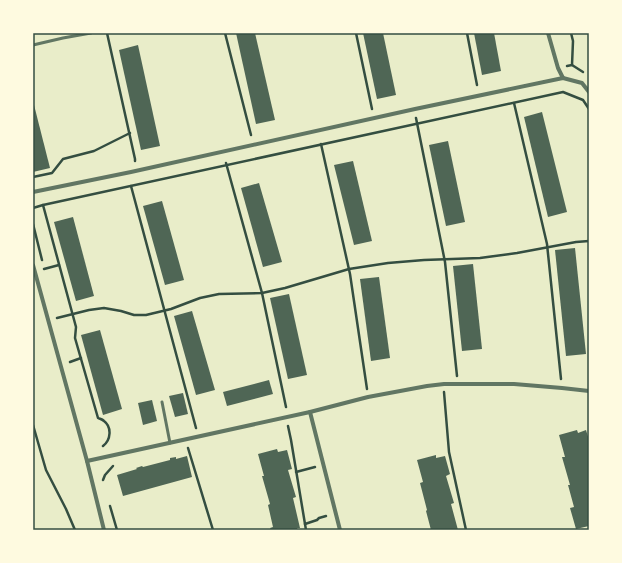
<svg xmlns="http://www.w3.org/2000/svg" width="622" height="563" font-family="Quicksand,sans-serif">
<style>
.building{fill:#4f6655}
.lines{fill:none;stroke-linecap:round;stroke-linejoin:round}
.path{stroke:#344e41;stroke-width:2.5}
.service{stroke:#617663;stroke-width:3}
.minor{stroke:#617663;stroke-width:4}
.neatline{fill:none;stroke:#344e41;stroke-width:1.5}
</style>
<rect width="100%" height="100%" fill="#e9edc9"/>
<g class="building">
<polygon points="236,33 255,33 275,120 256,124"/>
<polygon points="363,33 383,33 396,95 377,99"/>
<polygon points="474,33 494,33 501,71 482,75"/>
<polygon points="138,45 160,146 141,150 119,50"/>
<polygon points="33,101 50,168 33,172"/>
<polygon points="542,112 567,212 548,217 524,117"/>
<polygon points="448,141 465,222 446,226 429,145"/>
<polygon points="353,161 372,241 354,245 334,165"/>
<polygon points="259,183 282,262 263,267 241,188"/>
<polygon points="162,201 184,280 165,285 143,206"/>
<polygon points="73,217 94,296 76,301 54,222"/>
<polygon points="575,248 586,354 566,356 555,250"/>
<polygon points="473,264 482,349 462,351 453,266"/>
<polygon points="379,277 390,358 371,361 360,279"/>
<polygon points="289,294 307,375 288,379 270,298"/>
<polygon points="192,311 215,390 196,395 174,316"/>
<polygon points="100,330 122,409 103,415 81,335"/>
<polygon points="269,380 273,394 227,406 223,392"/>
<polygon points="183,393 188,414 175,417 169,396"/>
<polygon points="152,400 157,421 143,425 138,403"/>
<polygon points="577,430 578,433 586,430 589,440 589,450 588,450 589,455 589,526 576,529 570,508 574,507 568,485 570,485 562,457 565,457 559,435"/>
<polygon points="277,449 278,452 287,450 292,469 288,470 296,497 293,498 300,528 297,528 298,530 271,530 270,528 273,527 268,505 270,504 262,476 264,476 258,454"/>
<polygon points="436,455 436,458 445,456 450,474 446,476 454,503 451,504 458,530 431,530 426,511 427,510 420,483 423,482 417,460"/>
<polygon points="187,456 192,477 123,496 117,475 137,469 136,468 142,466 143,467 170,460 170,458 176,457 176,459"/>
</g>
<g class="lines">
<g class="path">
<polyline points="107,33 135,159 135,161"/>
<polyline points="225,33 251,135"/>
<polyline points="356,33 372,109"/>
<polyline points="467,33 477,85"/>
<polyline points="572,65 583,72"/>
<polyline points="567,66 572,65 573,41 571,33"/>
<polyline points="514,103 547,244 561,379"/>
<polyline points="416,118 441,242 445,262 457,376"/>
<polyline points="321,144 350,274 367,389"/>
<polyline points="226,163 262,293 286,407"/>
<polyline points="33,177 52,173 63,159 94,151 130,133"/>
<polyline points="131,186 196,428"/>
<path d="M43,205L76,327L75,338L98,418C100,419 102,419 104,421C112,427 111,440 103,446"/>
<polyline points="33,208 43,205 563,92 583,100 589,109"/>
<polyline points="33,224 42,260"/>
<polyline points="44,269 59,265"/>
<polyline points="57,318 89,310 104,308 121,311 134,315 146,315 171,309 200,298 219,294 262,293 285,288 349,269 388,263 424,260 480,258 517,253 576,242 589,241"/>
<polyline points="70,362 81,358"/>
<polyline points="444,392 449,452 466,530"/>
<polyline points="33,425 46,470 66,509 75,530"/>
<polyline points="288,426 291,440 306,530"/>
<polyline points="188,448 213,530"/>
<polyline points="296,472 315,467"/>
<polyline points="103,480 105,475 113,466"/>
<polyline points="110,506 117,530"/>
<polyline points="305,524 317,520 319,518 326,516"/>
</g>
<g class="service">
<polyline points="33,45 63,38 91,33"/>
<polyline points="162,402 170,443"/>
</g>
<g class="minor">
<polyline points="548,33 558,68 563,78"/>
<polyline points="33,192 131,172 415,109 563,78 582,83 589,92"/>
<polyline points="33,265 87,461 104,530"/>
<polyline points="310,412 340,530"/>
<polyline points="87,461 310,412 368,397 427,386 444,384 514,384 562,388 589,391"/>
</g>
</g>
<rect width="622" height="563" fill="none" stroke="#fefae0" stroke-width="68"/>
<rect x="34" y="34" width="554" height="495" class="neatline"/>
</svg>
